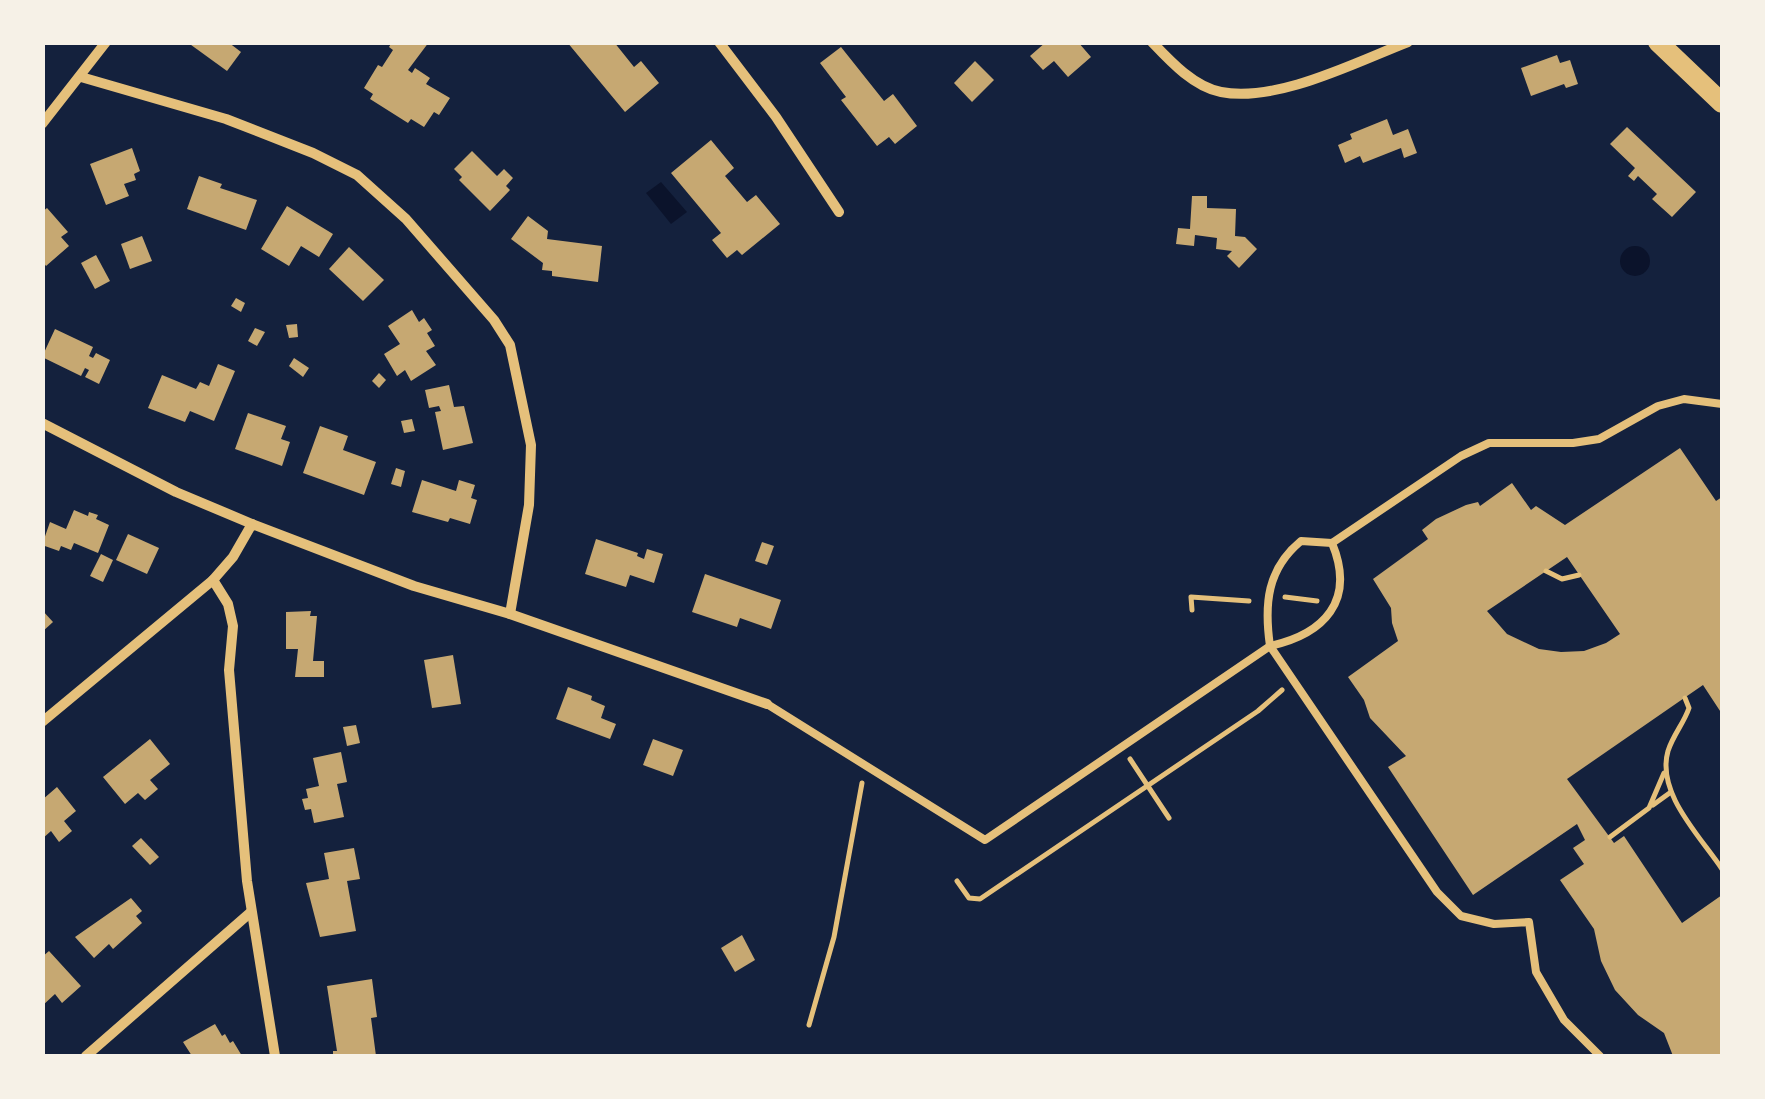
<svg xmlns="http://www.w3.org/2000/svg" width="1765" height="1099" font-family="Manrope,sans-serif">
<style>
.water{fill:#0b132b}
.building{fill:#c6a872;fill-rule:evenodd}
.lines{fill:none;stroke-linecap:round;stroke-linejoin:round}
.path{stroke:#e5c07b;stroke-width:5}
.service{stroke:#e5c07b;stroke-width:8}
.minor{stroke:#e5c07b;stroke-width:10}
.secondary{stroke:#e5c07b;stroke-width:20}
</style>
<rect width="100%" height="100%" fill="#14213d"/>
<g class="water">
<polygon points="661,182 687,212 671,224 646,193"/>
<circle cx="1635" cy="261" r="15"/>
</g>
<g class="building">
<polygon points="187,42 228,42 241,52 227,71"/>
<polygon points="392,42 429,42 408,70 412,73 415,68 430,78 426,84 450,98 439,115 434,112 424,127 411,119 408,123 370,99 373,94 364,88 378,65 382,67 393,50 389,47"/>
<polygon points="567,42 614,42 634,67 641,61 659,83 625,112"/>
<polygon points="1046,42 1078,42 1091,57 1068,77 1054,61 1043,70 1030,56"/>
<polygon points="841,47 884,101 893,94 917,126 895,144 889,137 877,146 841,100 846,97 820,63"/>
<polygon points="1557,55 1560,63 1570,60 1578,84 1566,88 1564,84 1531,96 1521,68"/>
<polygon points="975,61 994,80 972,102 954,83"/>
<polygon points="1387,119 1393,135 1408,129 1417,153 1404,158 1401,148 1363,163 1360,156 1345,163 1338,145 1352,139 1350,134"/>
<polygon points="1627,127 1696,192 1672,217 1652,199 1657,194 1638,176 1634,181 1628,176 1635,168 1610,144"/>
<polygon points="711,140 734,168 725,176 747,202 756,195 780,224 742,255 737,250 727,258 712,240 721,233 671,173"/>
<polygon points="132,148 140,171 134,174 136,180 124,184 129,196 106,205 90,164"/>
<polygon points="472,151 497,176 504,169 513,178 506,186 510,190 490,211 459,180 462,177 454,169"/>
<polygon points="199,176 222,184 220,188 257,200 246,230 187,209"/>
<polygon points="1192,196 1207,196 1207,208 1236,209 1235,236 1245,237 1257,249 1239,268 1227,256 1232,251 1216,249 1217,238 1195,235 1194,246 1176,244 1178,228 1190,229"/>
<polygon points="287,206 333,234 319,257 301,246 289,266 261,249"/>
<polygon points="47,208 68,232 61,237 69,246 46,266 42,261 42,212"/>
<polygon points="528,216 548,231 547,239 602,246 598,282 552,276 552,271 542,270 543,263 511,239"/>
<polygon points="142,236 152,261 130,269 121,244"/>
<polygon points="349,247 384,280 363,301 329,269"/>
<polygon points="96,255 110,281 95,289 81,263"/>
<polygon points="236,298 245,303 241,312 231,306"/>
<polygon points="412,310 419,322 424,318 432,330 427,333 435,346 426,351 436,365 411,381 405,370 397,376 384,354 400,344 388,326"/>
<polygon points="297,324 298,337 289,338 286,325"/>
<polygon points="255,328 265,332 257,346 248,341"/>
<polygon points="55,329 93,347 89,356 93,358 96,353 110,360 99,384 85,377 89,370 85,368 81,376 42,357"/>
<polygon points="294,358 309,368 303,377 289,366"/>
<polygon points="218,364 235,371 214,421 190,411 185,422 148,408 162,375 196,389 200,382 209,386"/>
<polygon points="379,373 386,380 379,388 372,381"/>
<polygon points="449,385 454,407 464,406 473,443 443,450 435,412 441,411 439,406 429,408 425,390"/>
<polygon points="248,413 286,426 281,439 290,442 282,466 235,449"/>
<polygon points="412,419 415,431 404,433 401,421"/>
<polygon points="320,426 348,436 343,450 376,462 364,495 303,473"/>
<path d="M1680,448L1716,501L1722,497V714L1703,685L1567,779L1614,843L1624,836L1682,923L1722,895V1056H1673L1664,1033L1638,1015L1615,990L1601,961L1594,929L1560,880L1584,864L1573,848L1585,840L1577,824L1473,895L1388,767L1406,756L1370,718L1364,700L1348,677L1398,641L1392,623L1391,608L1373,579L1428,539L1422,530L1436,519L1466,505L1478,502L1480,506L1512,483L1531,510L1536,506L1565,525ZM1567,557L1620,634L1606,643L1584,651L1561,652L1539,649L1507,634L1487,611Z"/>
<polygon points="396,468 405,471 401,487 391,484"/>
<polygon points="422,480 456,491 459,480 475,485 471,498 477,500 470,524 450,518 448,522 412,512"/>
<polygon points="74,510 88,516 89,512 98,515 96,519 109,525 98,553 74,543 71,550 61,546 59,551 42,545 50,522 66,529"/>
<polygon points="128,534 159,548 147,574 116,560"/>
<polygon points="596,539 638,553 637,556 644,559 647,549 663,554 654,583 630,575 626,587 585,574"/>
<polygon points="762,542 774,546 767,565 755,561"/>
<polygon points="101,554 113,560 103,582 90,576"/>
<polygon points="705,574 781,600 771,629 740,618 737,627 692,612"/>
<polygon points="42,610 53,622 42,632"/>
<polygon points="311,611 310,616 317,616 313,661 324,661 324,677 295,677 298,649 286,649 286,612"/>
<polygon points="453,655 461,704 432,708 424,660"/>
<polygon points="568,687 592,696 591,700 605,706 601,718 616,724 610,739 556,719"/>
<polygon points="356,725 360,743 347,746 343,727"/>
<polygon points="150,739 170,764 150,780 158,789 145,800 138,793 125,804 103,777"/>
<polygon points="653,739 683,750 673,776 643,765"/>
<polygon points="341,752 347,782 337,784 344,817 314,823 311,809 305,810 302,799 308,798 306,789 319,786 313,758"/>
<polygon points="57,787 76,811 64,821 72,831 59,842 51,831 42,839 42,800"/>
<polygon points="141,838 159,857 150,865 132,846"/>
<polygon points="354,848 360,879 347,881 356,931 320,937 306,883 329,879 324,853"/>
<polygon points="131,898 142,911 136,916 142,923 113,949 109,944 94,958 75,937"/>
<polygon points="742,935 755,960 735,972 721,948"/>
<polygon points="49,951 81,986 62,1003 55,994 42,1006 42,957"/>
<polygon points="372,979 377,1017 371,1018 376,1056 333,1056 333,1051 337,1051 327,986"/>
<polygon points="215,1024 222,1036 225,1034 230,1043 233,1041 242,1056 192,1056 183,1042"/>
</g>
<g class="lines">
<g class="path">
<polyline points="1546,571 1562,579 1579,575"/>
<polyline points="1285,597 1317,601"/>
<polyline points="1192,610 1191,597 1249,601"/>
<path d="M1685,698L1689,708C1684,723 1673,735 1668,751C1656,793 1700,836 1722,869"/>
<polyline points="1130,759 1169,818"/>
<polyline points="1653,805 1671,792"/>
<polyline points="1610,837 1649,808 1664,773"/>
<polyline points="957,881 969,898 980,899 1258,711 1282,690"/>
<polyline points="809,1025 834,937 862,783"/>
</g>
<g class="service">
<path d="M767,704L985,840L1270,646C1324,634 1356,601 1332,543"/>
<path d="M1600,1056L1564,1020L1536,972L1529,922L1494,924L1461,916L1437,892L1270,646C1264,604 1267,569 1301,541L1332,543L1461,456L1489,443H1573L1599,439L1658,406L1684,399L1722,404"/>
</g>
<g class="minor">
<polyline points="719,42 776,117 839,212"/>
<path d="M1152,42C1170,61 1194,87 1221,92C1277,103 1356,62 1408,42"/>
<polyline points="81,77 226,119 313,153 357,175 406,219 494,320 510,345 531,445 529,505 510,614"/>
<polyline points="42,124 106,42"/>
<polyline points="42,423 176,492 252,524 414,586 510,614 767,704"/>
<polyline points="213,580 228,604 233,626 229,670 247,881 275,1056"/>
<polyline points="42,722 213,580 233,557 252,524"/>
<polyline points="86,1056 251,912"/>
</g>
<polyline class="secondary" points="1658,42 1722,103"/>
</g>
<rect width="1765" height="1099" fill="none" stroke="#f6f1e7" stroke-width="90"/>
</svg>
